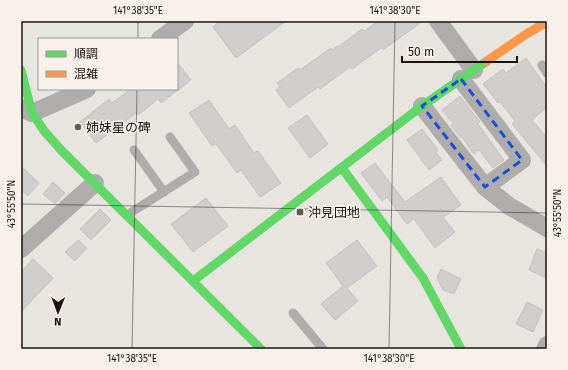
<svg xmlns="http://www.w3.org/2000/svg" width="568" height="370" font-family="'Fira Sans','Noto Sans JP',sans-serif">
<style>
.building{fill:#d0cdcc;stroke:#c5c2c1}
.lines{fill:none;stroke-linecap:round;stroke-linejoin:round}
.lane{stroke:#aeadac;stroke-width:9}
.street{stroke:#aeadac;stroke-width:18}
.fast{stroke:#63d668;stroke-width:9}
.slow{stroke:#ff974d;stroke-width:9}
.marked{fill:none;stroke:#1d4ed8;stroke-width:3;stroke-dasharray:8 5;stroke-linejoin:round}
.ticks{fill:none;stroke:#171412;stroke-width:1;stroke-opacity:0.45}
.poi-dot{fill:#605d5a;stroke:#f8f0eb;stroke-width:1.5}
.labels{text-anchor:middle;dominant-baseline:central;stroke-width:3;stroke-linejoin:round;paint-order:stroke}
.poi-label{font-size:13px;fill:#171412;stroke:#f8f0eb;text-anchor:start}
.neatline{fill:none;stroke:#171412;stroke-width:1.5}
.ticks-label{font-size:10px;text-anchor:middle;fill:#171412}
</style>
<rect width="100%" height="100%" fill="#e8e4e0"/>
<g class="building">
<polygon points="220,21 286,21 236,58 213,27"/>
<polygon points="378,21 423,21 383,50 381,48 352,69 350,67 320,89 318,87 289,108 276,90 280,86 277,83 298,68 300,70 331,48 332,50 337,46 338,47 362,29 364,31"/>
<polygon points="526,58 547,88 547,107 532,120 547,138 547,166 512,124 515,121 500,102 498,103 483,84 503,69 506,73"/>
<polygon points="177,62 191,80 161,103 158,99 138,115 136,113 96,143 80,122 109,99 112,103 131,89 177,89"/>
<polygon points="460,96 480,122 478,124 504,160 493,168 479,150 474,154 462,137 461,138 451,125 453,123 442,110"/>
<polygon points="209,100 229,129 235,125 254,153 258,151 281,183 260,197 241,170 237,173 216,144 212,146 189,113"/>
<polygon points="307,115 328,144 310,158 288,128"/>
<polygon points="422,129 438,150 436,152 442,160 429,170 407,140"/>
<polygon points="375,163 405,202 441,177 461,205 443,217 455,232 435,248 414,219 407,224 387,197 382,201 361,173"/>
<polygon points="21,166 39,183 28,196 21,190"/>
<polygon points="53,182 65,193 55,204 43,194"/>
<polygon points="206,198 228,226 193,252 171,224"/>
<polygon points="100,209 111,220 91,240 80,229"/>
<polygon points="78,240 87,248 75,261 65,252"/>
<polygon points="357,240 377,266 347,288 358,301 335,320 321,304 343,286 326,263"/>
<polygon points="537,249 547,253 547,278 529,270"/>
<polygon points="33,259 53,278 21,312 21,272"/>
<polygon points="441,269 461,279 454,294 443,290 437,278"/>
<polygon points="527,302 543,310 533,332 516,324"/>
</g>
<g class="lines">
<g class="lane">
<polyline points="542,65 547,73"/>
<polyline points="134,150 164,192"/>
<polyline points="127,215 195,172 170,137"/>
<polyline points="293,313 323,349"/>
</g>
<g class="street">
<polyline points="438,21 474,70"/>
<polyline points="160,39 185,21"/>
<polyline points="461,79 522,160 485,187"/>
<polyline points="422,106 485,187 509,206 547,228"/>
<polyline points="21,108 32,113 87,89"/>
<polyline points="21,249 95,183"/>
<polyline points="545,349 547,345"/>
</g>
<g class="fast">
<polyline points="21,70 32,113 45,132 63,152 261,349"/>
<polyline points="342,168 423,278 461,349"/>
<polyline points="193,281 422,106 487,61"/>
</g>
<polyline class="slow" points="487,61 528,33 547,22"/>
</g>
<path class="marked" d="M461,79L522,160L485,187L422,106Z"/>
<path class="ticks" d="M138,39V21M21,204L547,213M132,349L137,89M389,349L395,21"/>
<g class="poi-dot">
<circle cx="78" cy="127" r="4"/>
<rect x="296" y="208" width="8" height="8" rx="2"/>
</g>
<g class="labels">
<g class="poi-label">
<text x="86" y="127">姉妹星の碑</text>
<text x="308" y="212">沖見団地</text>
</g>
</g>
<rect width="568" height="370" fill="none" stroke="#f8f0eb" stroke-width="44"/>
<rect x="38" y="38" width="140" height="52" fill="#f8f0eb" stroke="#9e9894"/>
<rect x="46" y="51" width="20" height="6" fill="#63d668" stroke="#9e9894"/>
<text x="74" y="58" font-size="12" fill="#171412">順調</text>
<rect x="46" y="71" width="20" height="6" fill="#ff974d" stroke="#9e9894"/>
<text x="74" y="78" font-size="12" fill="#171412">混雑</text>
<g transform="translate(58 312) rotate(181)" stroke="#f8f0eb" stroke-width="3" paint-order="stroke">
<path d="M0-3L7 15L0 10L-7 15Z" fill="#171412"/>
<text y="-6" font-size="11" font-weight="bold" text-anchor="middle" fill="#171412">N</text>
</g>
<path d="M402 56v6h115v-6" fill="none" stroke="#171412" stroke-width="2"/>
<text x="408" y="56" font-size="12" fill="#171412" stroke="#f8f0eb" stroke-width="3" paint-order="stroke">50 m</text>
<rect x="22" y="22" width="524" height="326" class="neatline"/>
<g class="ticks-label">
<text x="138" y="14">141°38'35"E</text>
<text x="395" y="14">141°38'30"E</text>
<text transform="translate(11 204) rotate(-90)" y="4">43°55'50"N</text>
<text transform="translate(557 213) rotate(-90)" y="4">43°55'50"N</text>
<text x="132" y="362">141°38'35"E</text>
<text x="389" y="362">141°38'30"E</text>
</g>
</svg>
